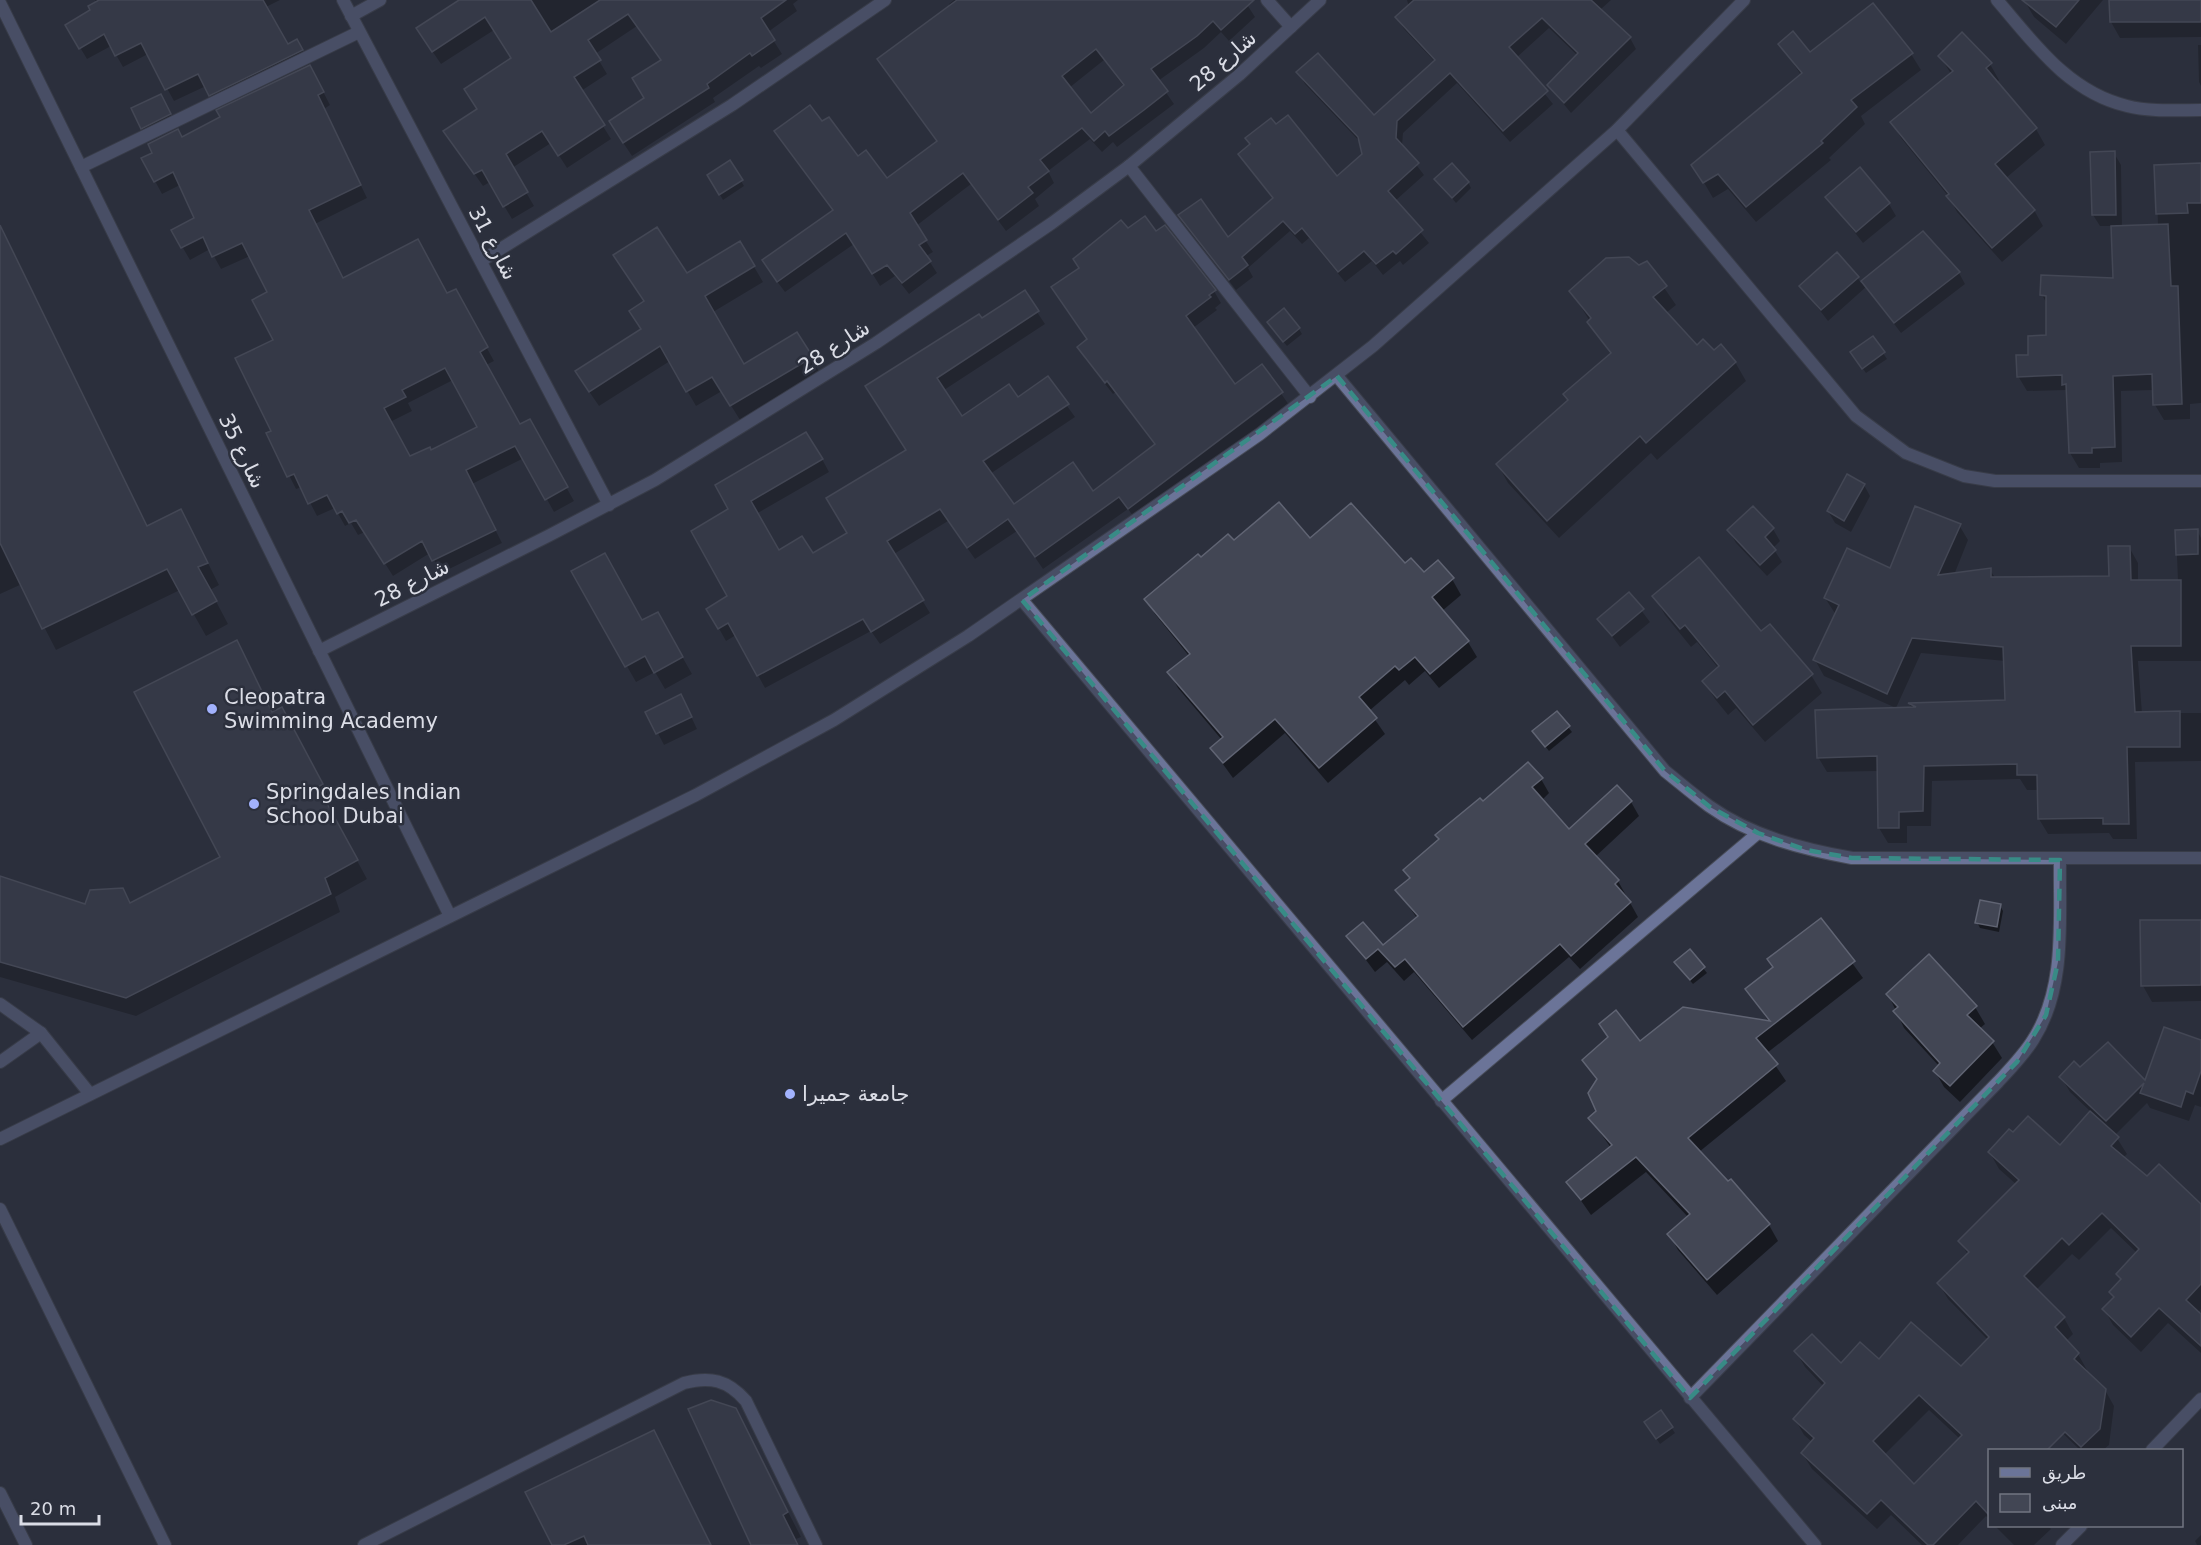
<svg xmlns="http://www.w3.org/2000/svg" width="2201" height="1545" font-family="'DejaVu Sans',Cairo,sans-serif">
<style>
.shadow{fill:#0007;fill-rule:evenodd}
.building{fill:#424654;stroke:#606473;stroke-width:1.5;fill-rule:evenodd}
.lines{fill:none;stroke-linecap:round;stroke-linejoin:round}
.service-casing{stroke:#484c58;stroke-width:14}
.minor-casing{stroke:#484c58;stroke-width:14}
.service{stroke:#6b7498;stroke-width:12}
.minor{stroke:#6b7498;stroke-width:12}
.marked{fill:none;stroke:#388b86;stroke-width:4.5;stroke-dasharray:12 8;stroke-linejoin:round}
.poi-dot{fill:#a2b2fd;stroke:#2c303d;stroke-width:2}
.labels{text-anchor:middle;dominant-baseline:central;stroke-width:5;stroke-linejoin:round;paint-order:stroke}
.street-label{font-size:21px;fill:#dbdde6;stroke:#2c303d}
.poi-label{font-size:21px;fill:#dbdde6;stroke:#2c303d;text-anchor:start}
</style>
<rect width="100%" height="100%" fill="#2c303d"/>
<g class="shadow">
<polygon points="95,0 280,0 266,7 287,46 296,41 303,52 217,107 206,86 174,101 148,54 123,67 111,46 87,59 67,26 92,11 97,3"/>
<polygon points="465,0 798,0 793,4 797,11 768,32 782,54 761,68 759,66 713,98 715,102 632,156 618,135 646,99 662,61 637,26 595,54 607,74 581,91 611,139 567,168 551,143 512,168 534,206 512,219 490,182 483,186 445,132 478,110 513,59 494,30 441,64 426,42"/>
<path d="M954,0H1244L1255,17L1229,41L1221,32L1204,48L1158,81L1174,104L1117,147L1113,142L1102,152L1090,139L1048,171L1054,183L1035,199L1039,206L1006,231L971,184L916,226L933,252L926,256L937,273L909,294L895,276L880,286L854,244L785,292L770,272L834,211L776,132L822,123L858,158L887,180L938,142L878,60L950,7L949,4ZM1104,60L1124,87L1090,115L1069,88Z"/>
<polygon points="1407,0 1611,0 1600,10 1630,38 1636,49 1571,113 1548,85 1577,55 1549,28 1516,58 1553,104 1510,142 1457,83 1403,133 1402,146 1424,175 1395,201 1429,243 1403,265 1400,261 1383,275 1372,261 1345,282 1309,238 1302,244 1290,231 1248,268 1253,277 1236,290 1180,216 1228,239 1273,199 1240,154 1337,179 1363,154 1361,143 1305,84 1298,72 1374,117 1435,62 1404,29 1397,18 1409,7"/>
<polygon points="2024,0 2103,0 2066,44 2034,17"/>
<polygon points="2111,0 2201,0 2201,37 2120,38 2111,22"/>
<polygon points="1780,44 1810,54 1911,54 1921,70 1861,116 1865,124 1829,158 1831,160 1756,222 1728,189 1713,198 1703,181 1801,75"/>
<polygon points="2198,45 2201,45 2201,86 2199,82"/>
<polygon points="1940,56 1990,64 1999,80 1996,83 2036,129 2045,145 2006,178 2034,210 2043,226 2002,262 1957,212 1949,197 1901,138 1892,122 1951,74"/>
<path d="M317,80L330,105L324,109L367,198L315,224L343,279L447,295L462,303L494,361L486,365L520,426L529,421L574,501L554,512L524,458L472,484L502,543L441,573L430,553L393,576L365,532L358,535L351,523L345,526L335,508L317,516L302,487L296,489L268,434L273,431L275,341L269,293L250,256L221,269L210,249L190,260L173,231L196,218L180,185L162,194L155,181L182,139ZM453,380L479,427L431,451L410,458L390,422L412,411L408,403Z"/>
<polygon points="163,101 173,120 145,133 142,128"/>
<polygon points="2114,153 2121,165 2122,228 2158,226 2156,167 2201,165 2201,403 2190,404 2190,419 2164,420 2155,405 2154,390 2121,391 2122,462 2100,463 2100,468 2079,468 2070,453 2067,390 2027,391 2018,376 2030,356 2047,337 2047,304 2042,295 2114,280 2112,226 2100,226 2093,215"/>
<polygon points="730,162 744,186 723,200 709,176"/>
<polygon points="1436,179 1468,182 1471,188 1456,203"/>
<polygon points="1827,197 1889,204 1896,216 1863,243"/>
<polygon points="0,224 148,527 193,533 219,585 210,590 228,624 206,636 180,590 56,650 22,584 0,594"/>
<polygon points="1127,230 1156,233 1214,291 1221,303 1215,308 1217,310 1193,328 1235,386 1262,366 1289,405 1136,520 1128,509 1043,569 1017,531 975,559 948,521 894,554 930,613 880,644 871,631 765,688 736,635 726,641 708,609 729,596 693,532 822,459 829,472 756,514 779,553 813,555 849,533 907,450 874,399 982,321 1037,312 1045,324 944,390 962,418 1018,399 1047,378 1075,417 990,474 1013,506 1093,493 1156,446 1116,392 1113,394 1086,360 1079,348 1088,341 1060,300 1081,269"/>
<polygon points="1923,233 1959,273 1965,284 1901,333 1866,287 1828,321 1801,286 1857,277 1861,283"/>
<polygon points="740,243 763,282 713,312 743,366 797,334 820,373 740,420 722,391 696,406 670,361 599,406 586,387 642,330 644,302 624,270 687,275"/>
<polygon points="1647,263 1676,305 1666,313 1697,347 1735,362 1746,381 1657,460 1651,453 1559,538 1508,483 1498,465 1569,401 1611,355 1571,291"/>
<polygon points="1272,328 1299,329 1302,334 1287,346"/>
<polygon points="1873,338 1887,359 1866,373 1855,358"/>
<polygon points="1864,485 1870,496 1851,532 1835,523 1828,511"/>
<polygon points="1753,508 1773,529 1780,541 1773,548 1782,562 1767,576 1736,543 1729,531"/>
<polygon points="1959,525 1968,540 1954,575 1990,570 1996,579 2110,578 2129,547 2138,563 2138,582 2178,582 2176,531 2197,530 2201,538 2201,661 2138,661 2142,713 2201,713 2201,761 2135,762 2137,839 2113,839 2109,833 2048,834 2039,819 2038,790 2027,790 2020,779 1932,781 1931,826 1907,826 1907,843 1888,843 1879,828 1878,771 1827,772 1818,757 1912,709 1910,705 2007,702 2005,661 1921,653 1896,708 1824,676 1815,660 1836,615 1825,598 1891,570"/>
<polygon points="1310,540 1405,566 1423,574 1452,579 1461,595 1442,611 1468,642 1477,657 1439,688 1425,671 1409,685 1405,680 1369,711 1385,734 1328,783 1285,733 1233,778 1212,749 1222,740 1178,688 1169,672 1189,656 1155,614 1146,599 1201,559 1234,543"/>
<polygon points="573,572 642,622 658,614 692,674 665,689 655,672 636,682"/>
<polygon points="1629,594 1650,622 1620,647 1599,619"/>
<polygon points="1654,596 1761,633 1811,675 1822,693 1765,742 1736,708 1728,715 1715,699 1704,681 1719,669 1697,642 1691,647 1665,615"/>
<polygon points="247,660 273,713 292,727 332,803 327,805 367,879 335,897 340,912 136,1016 0,977 0,878 86,906 130,904 222,857"/>
<polygon points="687,708 697,729 664,745 647,712"/>
<polygon points="1557,713 1572,732 1549,751 1534,732"/>
<polygon points="1541,779 1549,793 1542,800 1569,831 1617,787 1631,802 1639,816 1595,857 1618,881 1638,917 1580,969 1569,957 1472,1040 1414,972 1404,981 1387,962 1375,972 1348,936 1382,947 1417,918 1397,890 1410,879 1404,870 1483,803"/>
<polygon points="2000,906 2003,911 1999,932 1980,928 1977,922"/>
<polygon points="1821,920 1863,978 1767,1053 1786,1081 1699,1152 1728,1183 1731,1181 1769,1225 1778,1241 1717,1295 1678,1250 1669,1234 1688,1217 1646,1172 1591,1215 1568,1182 1611,1148 1590,1118 1598,1111 1598,1082 1584,1060 1609,1039 1600,1025 1640,1043 1769,1022 1747,989 1774,968"/>
<polygon points="2201,921 2201,1001 2152,1002 2143,986"/>
<polygon points="1690,951 1707,973 1693,984 1679,968"/>
<polygon points="1929,956 1975,1007 1985,1024 1979,1029 1992,1042 2002,1058 1960,1102 1944,1087 1935,1071 1939,1066 1904,1028 1888,994"/>
<path d="M2201,1042V1107L2195,1105L2189,1121L2150,1108L2147,1103L2115,1135L2127,1154L2123,1158L2147,1178L2201,1206V1309L2198,1313L2201,1316V1353L2168,1323L2141,1352L2113,1325L2104,1309L2114,1298L2111,1292L2122,1281L2118,1274L2137,1253L2111,1228L2079,1260L2072,1254L2036,1290L2064,1318L2073,1334L2066,1341L2078,1354L2087,1370L2086,1372L2105,1390L2114,1406L2109,1445L2103,1450H2080L2047,1418L2046,1450H1990V1520L1986,1516L1958,1545H1922L1891,1515L1877,1529L1812,1469L1802,1453L1812,1442L1804,1435L1795,1419L1824,1387L1805,1367L1796,1352L1841,1365L1879,1361L1961,1368L1988,1340L1948,1299L1939,1284L1968,1255L1960,1241L2017,1185L1999,1169L1990,1153L2060,1147L2091,1112L2070,1092L2061,1077L2080,1069L2146,1083ZM1929,1410L1960,1439L1914,1487L1884,1455Z"/>
<polygon points="735,1409 801,1537 796,1539 799,1545 753,1545"/>
<polygon points="1661,1412 1675,1433 1660,1444 1649,1428"/>
<polygon points="527,1492 711,1545 554,1545"/>
<polygon points="1995,1526 2048,1526 2051,1529 2034,1545 2014,1545"/>
<polygon points="2201,1535 2201,1545 2197,1545 2195,1541"/>
</g>
<g class="building">
<polygon points="99,0 263,0 288,44 297,39 303,50 209,96 198,74 165,90 141,43 115,56 104,34 79,49 65,25 90,10 88,6"/>
<polygon points="459,0 531,0 551,32 600,0 786,0 761,18 775,40 752,56 750,53 707,84 709,88 623,143 609,121 644,98 632,78 661,60 628,14 588,40 601,60 574,77 605,125 558,156 542,131 506,154 528,192 503,207 482,170 474,174 443,131 477,109 464,89 511,58 485,17 432,52 416,28"/>
<path d="M957,0H1254L1221,30L1213,21L1197,36L1151,69L1168,91L1144,110L1109,136L1105,131L1094,141L1082,128L1040,160L1049,171L1028,187L1033,193L998,220L963,173L910,213L927,240L919,245L931,261L902,283L887,265L872,274L846,233L777,282L762,260L833,210L774,131L810,105L822,121L829,117L858,156L866,150L887,178L937,141L877,59ZM1096,49L1124,85L1091,113L1062,76Z"/>
<polygon points="1414,0 1591,0 1631,37 1564,103 1547,85 1578,53 1542,18 1509,47 1548,91 1503,131 1450,73 1397,121 1396,138 1419,163 1388,191 1423,230 1396,254 1393,251 1376,264 1364,251 1338,272 1302,228 1295,234 1283,221 1242,257 1248,265 1229,280 1178,215 1201,199 1228,237 1273,198 1238,154 1250,144 1245,138 1271,118 1276,124 1288,115 1337,176 1362,154 1358,137 1296,72 1318,53 1374,115 1435,60 1395,17"/>
<polygon points="2022,0 2079,0 2056,27"/>
<polygon points="2109,0 2201,0 2201,22 2110,22"/>
<polygon points="1873,3 1913,53 1851,100 1857,107 1821,141 1823,143 1746,207 1718,174 1703,183 1691,165 1802,73 1778,44 1793,31 1810,52"/>
<polygon points="1962,32 1992,63 1986,68 2037,128 1995,164 2035,210 1992,248 1946,196 1949,194 1890,122 1953,71 1938,56"/>
<path d="M310,65L324,92L318,95L361,185L309,210L343,278L418,239L447,293L456,289L488,347L480,352L520,424L530,419L568,487L545,500L515,446L466,470L496,530L432,561L422,541L384,564L356,520L349,523L342,511L337,514L327,495L308,504L294,474L287,477L266,433L271,431L235,358L273,340L252,300L267,292L242,243L212,257L203,237L181,248L171,230L194,218L173,172L154,182L141,158L152,153L148,144L178,129L182,137L220,117L216,110ZM445,368L477,427L431,450L430,447L410,456L384,408L406,397L402,390Z"/>
<polygon points="161,94 171,114 141,129 131,108"/>
<polygon points="2115,151 2116,215 2092,215 2090,152"/>
<polygon points="730,160 743,180 719,195 707,175"/>
<polygon points="1452,163 1469,182 1452,198 1434,179"/>
<polygon points="2201,163 2201,203 2187,203 2188,213 2156,214 2154,165"/>
<polygon points="1860,167 1890,203 1856,232 1825,197"/>
<polygon points="1145,216 1156,231 1165,225 1216,290 1209,295 1211,297 1186,316 1235,384 1262,364 1283,392 1128,509 1119,497 1035,557 1008,519 967,548 940,509 887,541 924,600 871,632 863,619 757,676 728,623 718,629 706,609 727,596 691,531 728,509 715,485 806,432 823,459 751,501 779,550 802,536 813,553 847,533 826,498 906,450 865,386 979,314 982,318 1025,290 1039,311 937,378 962,416 1009,384 1018,397 1048,376 1069,404 983,461 1014,504 1073,462 1093,491 1155,444 1107,381 1105,383 1077,347 1087,339 1051,287 1079,268 1073,259 1121,220 1128,228"/>
<polygon points="2168,224 2171,286 2178,286 2182,404 2153,405 2152,374 2113,376 2115,447 2092,448 2092,453 2069,453 2066,384 2062,385 2062,375 2017,377 2016,355 2028,355 2028,336 2046,335 2046,296 2040,295 2041,275 2113,278 2111,226"/>
<polygon points="0,225 147,526 181,509 208,563 198,567 217,601 192,615 167,569 42,629 0,543"/>
<polygon points="657,227 687,273 740,241 755,266 705,296 744,364 797,332 813,357 730,406 712,377 686,392 660,346 589,392 575,371 641,329 629,311 644,301 613,255"/>
<polygon points="1923,231 1960,272 1894,323 1861,281"/>
<polygon points="1837,252 1859,277 1821,310 1799,286"/>
<polygon points="1629,257 1639,265 1647,261 1667,286 1653,297 1697,345 1703,339 1714,350 1721,344 1736,362 1646,443 1640,436 1547,521 1496,464 1568,400 1563,394 1611,353 1587,322 1591,318 1569,291 1606,258"/>
<polygon points="1284,308 1300,328 1283,342 1267,322"/>
<polygon points="1873,336 1885,352 1862,369 1850,352"/>
<polygon points="1847,474 1865,484 1844,521 1827,511"/>
<polygon points="1279,502 1310,538 1351,503 1405,563 1411,558 1424,572 1438,560 1454,578 1432,597 1469,641 1430,674 1415,657 1399,670 1395,666 1359,697 1377,718 1319,768 1275,719 1223,763 1210,748 1223,737 1167,672 1190,654 1144,599 1198,554 1201,557 1228,534 1234,540"/>
<polygon points="1753,506 1774,528 1765,537 1776,550 1760,565 1727,530"/>
<polygon points="1915,506 1961,524 1938,575 1991,568 1991,577 2109,576 2108,546 2130,546 2131,580 2181,580 2181,646 2131,646 2135,712 2180,711 2180,747 2127,747 2129,824 2103,824 2103,818 2038,819 2037,775 2017,775 2017,764 1924,766 1923,811 1899,812 1899,828 1878,828 1877,756 1817,758 1815,710 1916,707 1908,703 2005,700 2003,647 1912,638 1887,694 1813,660 1839,605 1824,598 1847,548 1890,568"/>
<polygon points="2198,529 2198,554 2176,555 2175,530"/>
<polygon points="605,553 642,620 658,612 683,657 654,673 645,656 625,667 571,571"/>
<polygon points="1699,557 1761,631 1770,624 1813,674 1753,725 1725,691 1717,698 1702,681 1719,666 1685,625 1680,629 1652,596"/>
<polygon points="1629,592 1644,609 1612,636 1597,619"/>
<polygon points="237,640 272,712 282,707 323,784 318,787 358,860 325,878 331,894 126,998 0,962 0,876 85,904 90,890 123,888 130,903 220,857 134,692"/>
<polygon points="681,694 692,717 656,734 645,712"/>
<polygon points="1557,711 1570,726 1545,747 1532,731"/>
<polygon points="1528,762 1543,778 1532,787 1569,829 1617,785 1632,801 1585,844 1619,880 1615,884 1631,902 1571,956 1560,944 1463,1027 1405,959 1395,967 1378,949 1366,959 1346,936 1363,922 1383,945 1418,916 1395,890 1410,878 1403,870 1439,839 1435,835 1480,798 1483,801"/>
<polygon points="1980,900 2001,904 1997,927 1975,923"/>
<polygon points="1821,918 1855,961 1756,1038 1778,1064 1688,1138 1728,1181 1731,1179 1770,1224 1707,1280 1667,1234 1690,1214 1636,1157 1581,1200 1566,1182 1612,1145 1588,1118 1596,1111 1588,1093 1597,1079 1582,1060 1608,1037 1599,1024 1616,1010 1640,1041 1683,1007 1770,1021 1745,989 1773,967 1767,959"/>
<polygon points="2140,920 2201,920 2201,985 2141,986"/>
<polygon points="1690,949 1705,967 1690,980 1674,962"/>
<polygon points="1929,954 1977,1006 1967,1015 1994,1041 1950,1086 1933,1071 1940,1063 1893,1011 1898,1007 1886,994"/>
<polygon points="2164,1027 2201,1040 2201,1071 2193,1094 2186,1091 2181,1107 2140,1093 2144,1083 2106,1121 2059,1077 2074,1061 2080,1067 2108,1042 2145,1080"/>
<path d="M2090,1111L2119,1137L2111,1146L2147,1176L2159,1164L2201,1204V1284L2186,1300L2201,1314V1346L2159,1308L2131,1337L2102,1309L2114,1297L2109,1292L2121,1279L2116,1274L2139,1249L2102,1213L2069,1245L2062,1238L2024,1276L2065,1317L2055,1327L2079,1353L2074,1359L2106,1389L2100,1429L2081,1447L2065,1432L2047,1450H1989V1515L1976,1501L1933,1545H1928L1881,1500L1867,1514L1801,1453L1814,1438L1793,1419L1825,1383L1794,1351L1812,1334L1841,1363L1860,1342L1879,1359L1911,1322L1961,1366L1989,1337L1937,1283L1969,1252L1958,1241L2019,1180L1988,1152L2009,1129L2013,1132L2028,1116L2060,1145ZM1919,1395L1962,1435L1914,1484L1873,1441Z"/>
<polygon points="711,1400 736,1408 788,1512 783,1515 798,1545 751,1545 688,1409"/>
<polygon points="1661,1410 1673,1427 1656,1439 1644,1422"/>
<polygon points="654,1430 711,1545 588,1545 584,1536 564,1545 552,1545 525,1492"/>
</g>
<g class="lines">
<g class="service-casing">
<g id="service">
<polyline points="1267,0 1291,27"/>
<polyline points="1129,166 1310,397"/>
<polyline points="81,167 359,32"/>
<polyline points="0,1004 41,1033 90,1094"/>
<polyline points="0,1062 41,1033"/>
<polyline points="0,1209 165,1545"/>
<path d="M364,1545L684,1383C710,1376 728,1380 746,1401L816,1545"/>
</g>
</g>
<g class="minor-casing">
<g id="minor">
<polyline points="343,0 609,505"/>
<path d="M1997,0C2034,43 2068,92 2127,106C2150,112 2177,110 2201,110"/>
<polyline points="0,3 450,916"/>
<polyline points="351,16 380,0"/>
<polyline points="1617,130 1856,416 1906,453 1964,476 1995,481 2201,481"/>
<polyline points="481,261 732,105 885,0"/>
<path d="M1337,376L1665,771C1680,783 1694,795 1709,806C1751,836 1802,849 1852,858H2201"/>
<polyline points="1022,600 1815,1545"/>
<polyline points="319,651 550,535 655,480 876,343 1052,223 1129,166 1239,75 1320,0"/>
<polyline points="1441,1101 1758,833"/>
<polyline points="0,1139 696,795 834,720 968,636 1260,434 1373,346 1617,130 1744,0"/>
<path d="M1690,1398L1998,1082C2010,1069 2023,1056 2033,1040C2067,987 2059,919 2060,860"/>
<polyline points="2152,1450 2201,1399"/>
<polyline points="0,1493 26,1545"/>
<polyline points="2062,1545 2081,1526"/>
</g>
</g>
<use href="#service" class="service"/>
<use href="#minor" class="minor"/>
</g>
<path d="M0 0H2201V1545H0ZM1337,376L1665,771L1710,807L1758,833L1806,850L1852,858L2060,860L2058,962L2046,1015L2017,1062L1690,1398L1022,600Z" fill="#2c303d" fill-opacity=".55" fill-rule="evenodd"/>
<path class="marked" d="M1337,376L1665,771L1710,807L1758,833L1806,850L1852,858L2060,860L2058,962L2046,1015L2017,1062L1690,1398L1022,600Z"/>
<g class="poi-dot">
<circle cx="212" cy="709" r="6"/>
<circle cx="254" cy="804" r="6"/>
<circle cx="790" cy="1094" r="6"/>
</g>
<g class="labels">
<g class="street-label">
<text transform="translate(1223 61) rotate(-41)">شارع 28</text>
<text transform="translate(493 243) rotate(62)">شارع 31</text>
<text transform="translate(834 347) rotate(-33)">شارع 28</text>
<text transform="translate(242 451) rotate(64)">شارع 35</text>
<text transform="translate(412 583) rotate(-27)">شارع 28</text>
</g>
<g class="poi-label">
<text x="224" y="697">Cleopatra<tspan x="224" dy="24">Swimming Academy</tspan></text>
<text x="266" y="792">Springdales Indian<tspan x="266" dy="24">School Dubai</tspan></text>
<text x="802" y="1094">جامعة جميرا</text>
</g>
</g>
<rect x="1988" y="1449" width="195" height="78" fill="#2c303d" stroke="#727581" stroke-width="1.5"/>
<rect x="2000" y="1468" width="30" height="9" fill="#6b7498" stroke="#727581" stroke-width="1.5"/>
<text x="2042" y="1479" font-size="18" fill="#dbdde6">طريق</text>
<rect x="2000" y="1494" width="30" height="18" fill="#424654" stroke="#727581" stroke-width="1.5"/>
<text x="2042" y="1509" font-size="18" fill="#dbdde6">مبنى</text>
<path d="M21 1515v9h78v-9" fill="none" stroke="#dbdde6" stroke-width="3"/>
<text x="30" y="1515" font-size="18" fill="#dbdde6" stroke="#2c303d" stroke-width="4.5" paint-order="stroke">20 m</text>
</svg>
